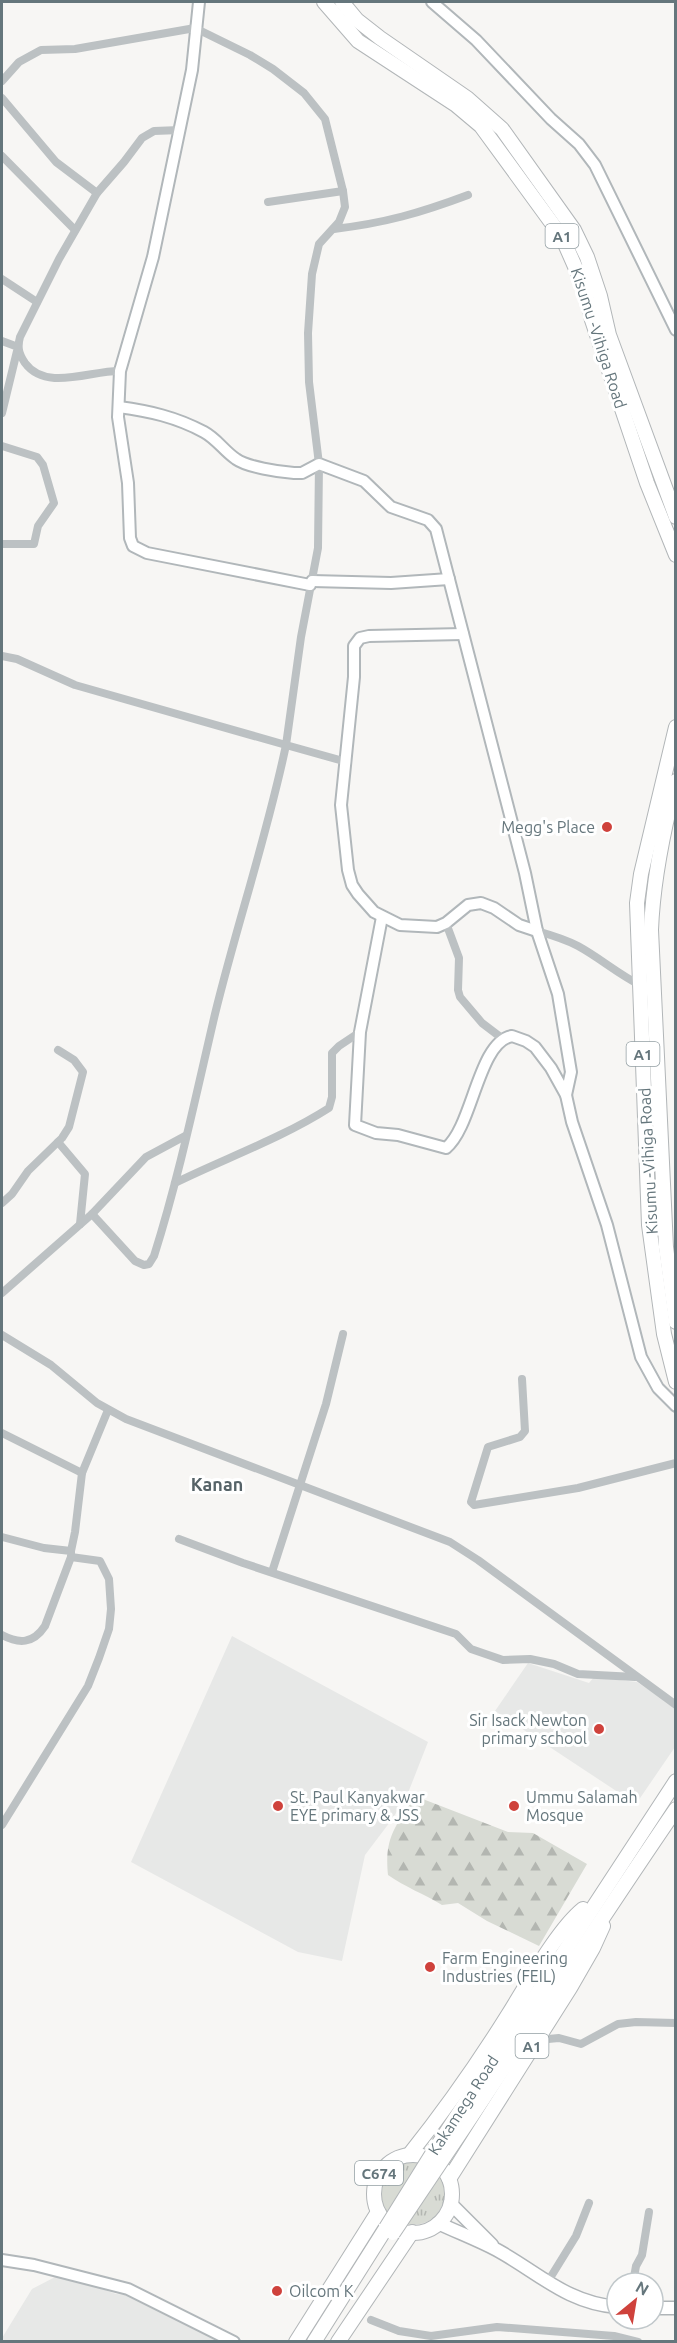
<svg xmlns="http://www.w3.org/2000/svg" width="677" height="2343" font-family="Ubuntu,sans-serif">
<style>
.built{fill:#e7e8e7}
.grass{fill:url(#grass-tufts)}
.forest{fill:url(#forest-firs)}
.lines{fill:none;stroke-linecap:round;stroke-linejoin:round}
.secondary-casing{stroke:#b1b7ba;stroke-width:14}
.primary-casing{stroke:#b0b5b8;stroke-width:15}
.highway-casing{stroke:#b2b6b8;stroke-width:16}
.street{stroke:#bcc1c3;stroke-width:8}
.secondary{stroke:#fff;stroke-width:10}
.primary{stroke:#fff;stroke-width:12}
.highway{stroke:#fff;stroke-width:14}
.highway-bridge-casing{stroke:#b2b6b8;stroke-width:16;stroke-linecap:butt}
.highway-bridge{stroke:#fff;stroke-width:14}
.poi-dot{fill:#cf423c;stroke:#fff;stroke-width:2}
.labels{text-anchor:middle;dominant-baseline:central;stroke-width:6;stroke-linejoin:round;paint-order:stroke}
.shield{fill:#fff;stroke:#939fa3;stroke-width:1.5}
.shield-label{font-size:15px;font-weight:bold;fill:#65767c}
.street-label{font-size:16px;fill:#65767c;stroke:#fff}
.poi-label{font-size:16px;fill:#65767c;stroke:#fff;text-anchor:start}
.neighbourhood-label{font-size:18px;font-weight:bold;fill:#566368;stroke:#fff}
</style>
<defs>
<pattern id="grass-tufts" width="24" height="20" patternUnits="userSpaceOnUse" patternTransform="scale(1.5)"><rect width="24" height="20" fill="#d8dbd4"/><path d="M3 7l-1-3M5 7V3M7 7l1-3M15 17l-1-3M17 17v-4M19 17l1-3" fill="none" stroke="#b3b6b1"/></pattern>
<pattern id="forest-firs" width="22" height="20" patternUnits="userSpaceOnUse" patternTransform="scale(1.5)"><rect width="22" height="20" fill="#d8dbd4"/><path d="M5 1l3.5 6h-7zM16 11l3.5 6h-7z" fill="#b3b6b1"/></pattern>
</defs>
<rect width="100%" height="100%" fill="#f7f6f4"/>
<g class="built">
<polygon points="232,1636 428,1742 408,1793 393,1818 365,1855 342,1961 298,1952 131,1862"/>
<polygon points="528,1663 589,1683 594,1677 637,1682 675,1707 675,1747 636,1804 495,1711"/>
<polygon points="57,2276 80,2281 116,2294 129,2295 220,2341 2,2342 2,2338 32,2289"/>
</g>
<circle class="grass" cx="413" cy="2193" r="32"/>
<path class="forest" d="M415,1796L508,1832L533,1833L587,1864L539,1946L487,1921L458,1903L442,1905C424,1894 405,1887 388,1875C384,1837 396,1826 415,1796Z"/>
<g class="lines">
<g class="secondary-casing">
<g id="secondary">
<polyline points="199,2 192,70 153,257 120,371 118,417 128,483 130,538 133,546 147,553 310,585"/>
<polyline points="432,2 476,40 551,119 579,144 595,165 676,330"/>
<path d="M119,407C149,411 176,417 204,432C217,439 224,451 236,459C247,467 279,472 294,473H302L319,464L364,481L391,507L428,520L436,529L525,873L537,931L558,994L571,1072L566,1095"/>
<polyline points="312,581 391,583 449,579"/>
<polyline points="463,634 369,636 360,638 354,646 354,677 341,805 348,870 352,885 358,894 374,912 400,925 437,927 446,923 468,905 481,903 494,908 519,925 537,931"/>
<path d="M382,917L360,1032L355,1125L376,1133L398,1135L446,1148C473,1126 478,1042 512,1036L526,1041L535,1047L551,1068L566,1095L572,1122L607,1225L641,1357L658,1388L676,1406"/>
<polyline points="2,2260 34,2265 128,2289 234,2342"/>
</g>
</g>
<g class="primary-casing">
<g id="primary">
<polyline points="450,2203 492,2245"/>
<path d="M438,2223C457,2232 478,2240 497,2250C539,2273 567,2303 617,2307"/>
<polyline points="653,2308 676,2308"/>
</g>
</g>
<g class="highway-casing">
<g id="highway">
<polyline points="324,2 358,41 456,105 481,126 562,237 584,287 592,320 647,483 676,555"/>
<polyline points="342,2 357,20 380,38 467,98 502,129 574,230 587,257 600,296 609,335 676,517"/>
<polyline points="676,727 641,874 637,903 649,1225 664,1334 676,1382"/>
<path d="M676,781C663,831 653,879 651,930L666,1247L676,1322"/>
<polyline points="434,2151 676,1781"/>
<path d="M409,2155C445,2110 478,2063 508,2015C527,1985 557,1930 583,1909"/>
<circle cx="413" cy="2194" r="39"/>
<path d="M444,2157C522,2042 597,1924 676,1809"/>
<polyline points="449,2179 570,1988 593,1948 603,1926"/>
<polyline points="296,2342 378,2212"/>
<polyline points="314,2342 386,2228"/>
<polyline points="338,2342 412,2232"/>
</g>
</g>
<g class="street">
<polyline points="2,81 19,62 41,50 75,49 195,28 250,55 273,69 304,93 325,119 343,191 345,207 339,222 319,244 312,274 308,333 309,382 319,464 318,548 301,637 286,745 347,762"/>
<polyline points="2,98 56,162 97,193"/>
<polyline points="2,156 75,230"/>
<polyline points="268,202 343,191"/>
<path d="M334,229C385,223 420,213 468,195"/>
<polyline points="2,279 37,302"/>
<polyline points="2,341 18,347 2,413"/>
<path d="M120,371C92,370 46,392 25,363C19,354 17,348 20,337L59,259L97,193L124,162L142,138L154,131L180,130"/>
<polyline points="2,446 37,457 43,465 54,503 38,526 34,544 2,544"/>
<path d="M2,656L17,659L75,685L286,745C267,836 237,924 215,1014C196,1095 179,1177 154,1256L149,1264L144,1265L135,1261L92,1214"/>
<polyline points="446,923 459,958 458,990 460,997 482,1023 503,1039"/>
<path d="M537,931C551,935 565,939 578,946C600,958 618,974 640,985"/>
<polyline points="58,1142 85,1174 80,1224"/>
<path d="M175,1183C226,1158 282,1138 329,1108L332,1097V1053L339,1046L360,1032"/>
<polyline points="2,1203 12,1194 28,1171 62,1138 69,1127 83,1072 74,1060 58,1050"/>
<polyline points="2,1293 92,1214 146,1157 185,1136"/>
<polyline points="2,1335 51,1365 97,1403 126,1419 450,1542 478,1560 676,1705"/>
<polyline points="522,1379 525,1431 520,1437 488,1447 471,1502 474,1505 578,1488 676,1463"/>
<polyline points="2,1433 82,1473"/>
<polyline points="2,1537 44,1548 71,1551 71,1557 100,1561 109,1579 111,1609 109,1629 99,1658 88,1686 2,1825"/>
<polyline points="179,1539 243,1563 456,1634 471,1649 503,1660 530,1659 554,1664 578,1674 635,1677"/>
<polyline points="71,1551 75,1532 82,1473 108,1410"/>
<polyline points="272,1572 326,1404 343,1334"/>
<path d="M2,1635C19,1644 33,1644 45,1626L71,1557"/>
<polyline points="537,2040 559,2038 581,2044 618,2024 636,2022 676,2023"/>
<polyline points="547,2283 576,2236 589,2203"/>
<polyline points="633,2283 636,2266 642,2255 649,2212"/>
<polyline points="371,2320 399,2331 431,2336 497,2327 614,2336 638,2342"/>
</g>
<use href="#secondary" class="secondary"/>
<use href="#primary" class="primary"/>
<use href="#highway" class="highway"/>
<g class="highway-bridge-casing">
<g id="highway-bridge">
<polyline points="386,2228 434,2151"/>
<polyline points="393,2233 444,2157"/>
</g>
</g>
<use href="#highway-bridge" class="highway-bridge"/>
</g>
<g class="poi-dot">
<circle cx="607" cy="827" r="6"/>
<circle cx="599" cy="1729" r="6"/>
<circle cx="278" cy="1806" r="6"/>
<circle cx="514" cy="1806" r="6"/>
<circle cx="430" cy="1967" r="6"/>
<circle cx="277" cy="2291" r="6"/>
</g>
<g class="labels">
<g class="shield">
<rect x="545.5" y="224" width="33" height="24" rx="4.5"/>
<rect x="626.5" y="1042" width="33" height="24" rx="4.5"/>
<rect x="515.5" y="2034" width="33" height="24" rx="4.5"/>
<rect x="355" y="2161" width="48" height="24" rx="4.5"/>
</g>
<g class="shield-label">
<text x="562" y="236">A1</text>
<text x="643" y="1054">A1</text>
<text x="532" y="2046">A1</text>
<text x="379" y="2173">C674</text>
</g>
<g class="street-label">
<text transform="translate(599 338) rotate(72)">Kisumu -Vihiga Road</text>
<text transform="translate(648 1161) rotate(-93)">Kisumu -Vihiga Road</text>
<text transform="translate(463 2105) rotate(-57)">Kakamega Road</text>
</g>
<g class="poi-label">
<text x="595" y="827" text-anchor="end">Megg's Place</text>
<text x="587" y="1720" text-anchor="end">Sir Isack Newton<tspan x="587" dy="18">primary school</tspan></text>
<text x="290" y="1797">St. Paul Kanyakwar<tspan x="290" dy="18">EYE primary &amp; JSS</tspan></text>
<text x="526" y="1797">Ummu Salamah<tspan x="526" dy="18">Mosque</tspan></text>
<text x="442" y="1958">Farm Engineering<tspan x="442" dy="18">Industries (FEIL)</tspan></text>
<text x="289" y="2291">Oilcom K</text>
</g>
<g class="neighbourhood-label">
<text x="217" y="1484">Kanan</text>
</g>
</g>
<rect width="677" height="2343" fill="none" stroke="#65767c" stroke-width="6"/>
<g transform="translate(635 2301) rotate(30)"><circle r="28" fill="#ffffff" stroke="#c1c8cb" stroke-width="1.5"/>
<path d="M0-4.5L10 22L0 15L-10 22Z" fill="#cf423c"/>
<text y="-9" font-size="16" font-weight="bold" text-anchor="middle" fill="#65767c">N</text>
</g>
</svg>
